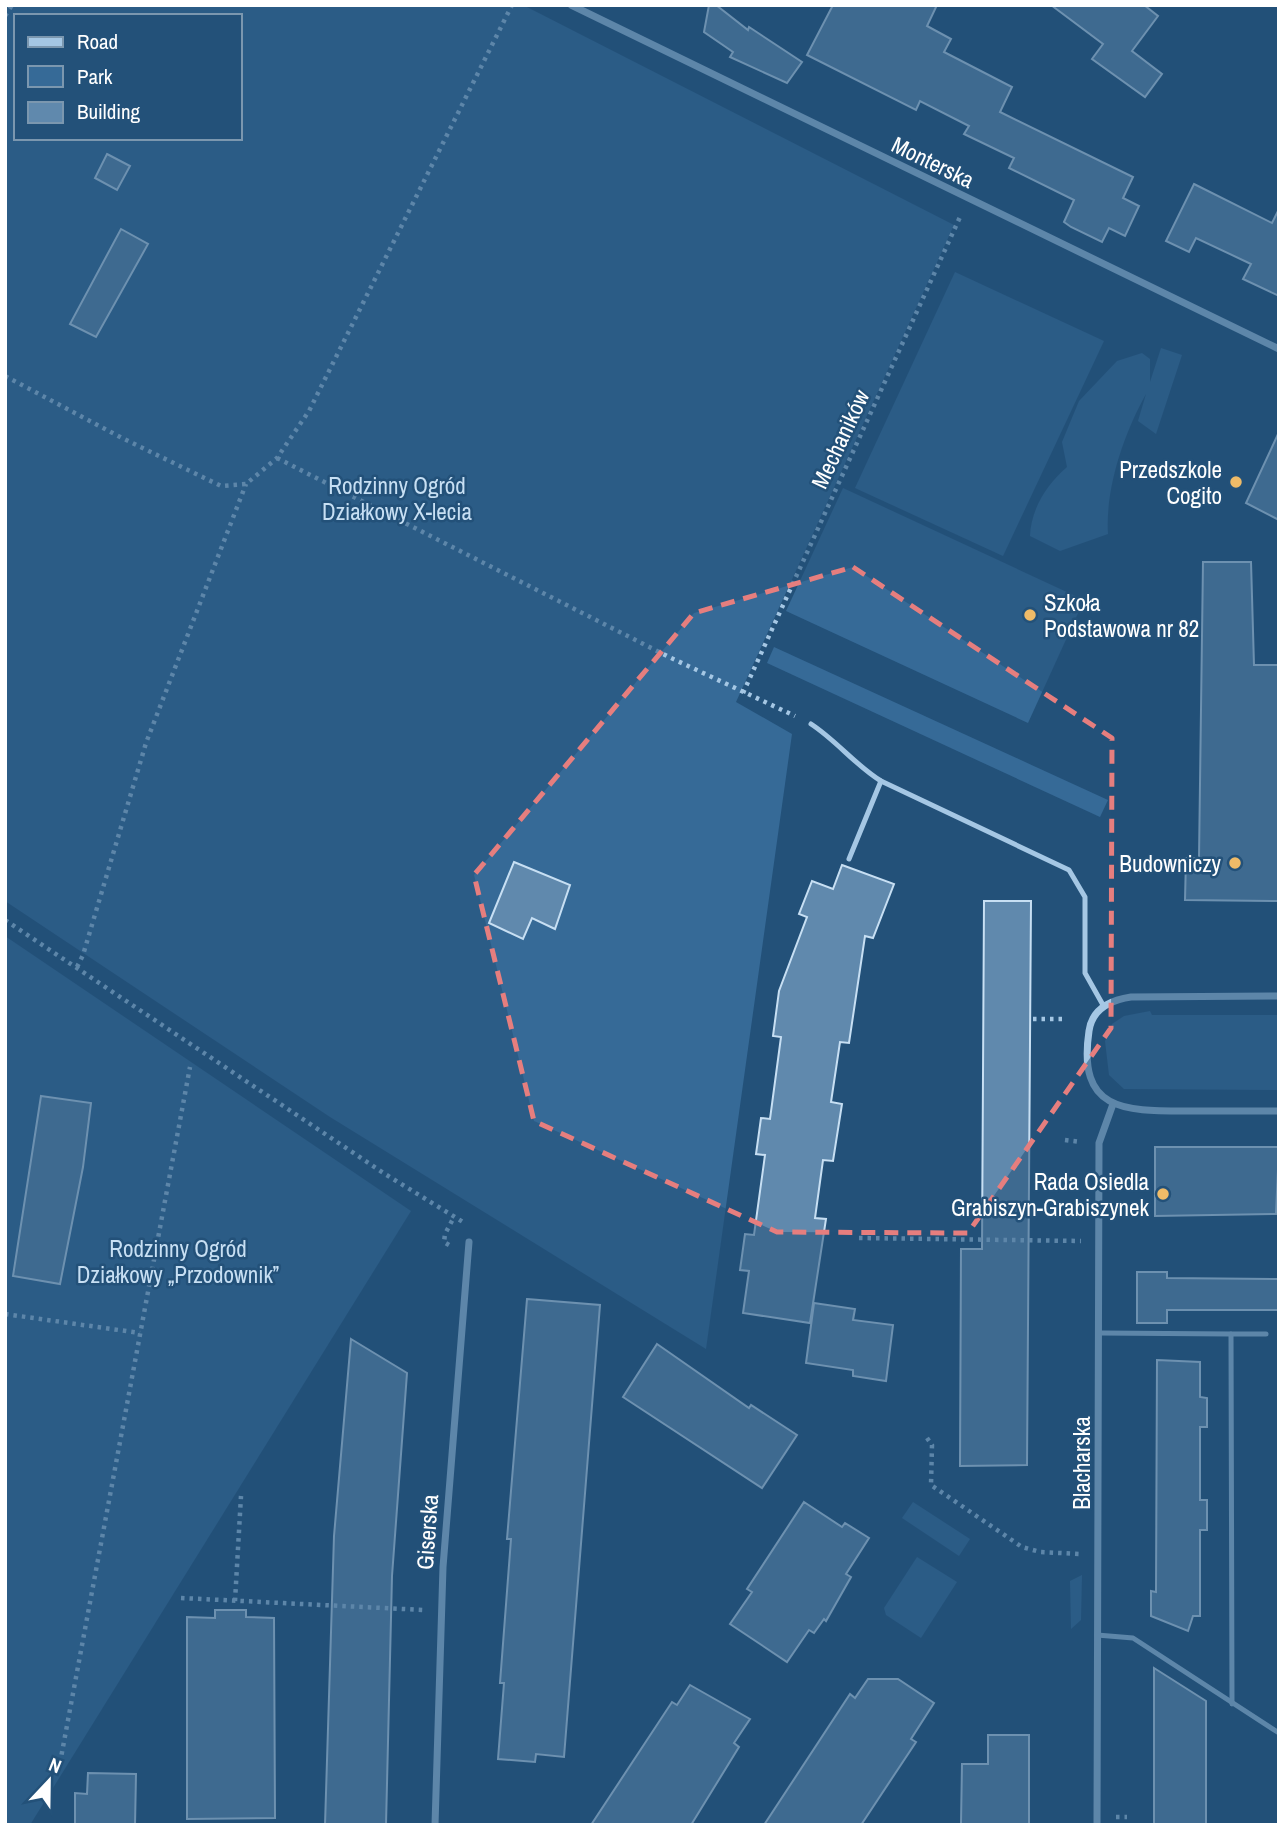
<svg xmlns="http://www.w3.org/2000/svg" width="1284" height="1830" font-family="'Archivo Narrow',sans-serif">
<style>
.green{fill:#366a97;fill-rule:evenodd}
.building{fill:#6089ad;stroke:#c7dff3;stroke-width:2}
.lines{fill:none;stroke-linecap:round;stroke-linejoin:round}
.path{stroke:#a5c7e4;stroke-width:4.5;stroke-dasharray:3.5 5;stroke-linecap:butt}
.service{stroke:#a5c7e4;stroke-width:5}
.minor{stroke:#a5c7e4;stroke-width:7}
.marked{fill:none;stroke:#e67e7e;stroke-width:5;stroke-dasharray:14 9;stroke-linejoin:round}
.poi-dot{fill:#efbb68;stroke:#235179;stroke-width:2.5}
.labels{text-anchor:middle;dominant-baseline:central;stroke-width:5;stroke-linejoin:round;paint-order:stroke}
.street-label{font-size:23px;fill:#fff;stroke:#235179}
.poi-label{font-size:23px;fill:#fff;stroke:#235179;text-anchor:end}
.park-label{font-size:23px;fill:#c7dff3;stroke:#235179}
</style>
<rect width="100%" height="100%" fill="#235179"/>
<g class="green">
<path d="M5,5H523L954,225L736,702L792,734L706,1349L330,1117L5,901ZM16,16H240V138H16Z"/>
<polygon points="955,272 1104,341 1003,556 855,488"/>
<path d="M1161,348L1182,355L1156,434L1138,421L1146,394C1124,433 1105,489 1108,534L1060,551L1030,536C1031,509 1047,484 1067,467L1062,442L1079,401L1117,361L1142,353L1150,359V382Z"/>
<polygon points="843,488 1084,600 1028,723 786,611"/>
<polygon points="774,647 1108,800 1100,817 767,663"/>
<polygon points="5,936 411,1211 30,1825 5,1825"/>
<polygon points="1150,1011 1152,1015 1279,1015 1279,1090 1124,1089 1109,1075 1105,1041 1112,1024 1124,1016"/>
<polygon points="913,1502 970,1539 959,1556 902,1518"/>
<polygon points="917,1557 957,1582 921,1638 886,1615 884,1608"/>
<polygon points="1082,1575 1081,1620 1071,1629 1070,1581"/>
</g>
<g class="building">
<polygon points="709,5 716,5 748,30 749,27 802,62 787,83 730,57 733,52 704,32"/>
<polygon points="833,5 937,5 927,26 951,39 944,52 1012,87 1000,112 1133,177 1123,198 1139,206 1125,236 1109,228 1102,242 1071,227 1064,222 1074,200 1009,168 1014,158 964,134 969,126 920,101 916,110 807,55"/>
<polygon points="1051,5 1144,5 1158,16 1132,51 1162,74 1145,97 1092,59 1103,44"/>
<polygon points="107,154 130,166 117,190 95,178"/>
<polygon points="1194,184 1272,223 1279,209 1279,296 1243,279 1251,264 1196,238 1189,252 1166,241"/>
<polygon points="121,229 148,244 96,337 70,324"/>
<polygon points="1279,432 1279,520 1246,503"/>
<polygon points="1203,562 1251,562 1254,665 1279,665 1279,901 1185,900 1186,858 1199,858"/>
<polygon points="514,862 570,885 555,929 532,918 523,939 489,923"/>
<polygon points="842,865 894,884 873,938 865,936 849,1043 840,1042 831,1102 842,1104 833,1161 823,1160 815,1218 826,1219 810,1323 743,1313 749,1271 740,1270 745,1234 754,1235 765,1155 756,1154 761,1118 770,1119 781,1037 773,1036 779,991 807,917 799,914 812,881 833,889"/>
<polygon points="984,901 1031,901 1027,1465 960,1466 961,1249 982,1249"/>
<polygon points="41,1096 91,1103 83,1167 60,1284 13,1276"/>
<polygon points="1155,1147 1279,1147 1276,1214 1155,1216"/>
<polygon points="1137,1272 1167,1272 1167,1278 1279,1279 1279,1310 1167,1310 1167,1323 1137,1323"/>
<polygon points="527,1299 600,1305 564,1757 536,1754 535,1762 498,1759 504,1683 500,1683 511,1539 507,1539"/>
<polygon points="814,1303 855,1309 853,1320 893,1325 886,1381 853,1376 853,1370 806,1363"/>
<polygon points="351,1339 407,1373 392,1576 386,1825 325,1825 334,1536"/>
<polygon points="657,1344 749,1408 751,1405 797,1435 762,1488 623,1397"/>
<polygon points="1157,1360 1200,1362 1200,1397 1207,1398 1207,1427 1200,1427 1200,1500 1207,1500 1207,1530 1200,1530 1200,1616 1193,1616 1188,1631 1151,1616 1151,1591 1156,1592"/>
<polygon points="804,1502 842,1527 845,1523 869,1538 846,1574 851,1577 826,1621 824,1619 814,1633 809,1630 787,1662 730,1624 752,1592 747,1589"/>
<polygon points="215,1610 246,1610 246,1617 274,1618 275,1818 187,1819 187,1617 215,1618"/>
<polygon points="1154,1668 1206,1701 1206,1825 1154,1825"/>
<polygon points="868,1679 898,1679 934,1703 911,1739 916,1742 861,1825 764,1825 850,1694 855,1698"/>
<polygon points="690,1685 750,1719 734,1743 739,1747 691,1825 591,1825 672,1702 677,1705"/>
<polygon points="988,1735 1029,1735 1029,1825 961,1824 962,1764 988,1764"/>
<polygon points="88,1773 136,1774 135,1825 75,1825 75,1793 87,1794"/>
</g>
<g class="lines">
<g class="path">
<polyline points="5,16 12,5"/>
<polyline points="5,376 122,438 221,486 246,484 277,458 309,411 512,5"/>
<polyline points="277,458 669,657 795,716"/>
<polyline points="743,693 960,217"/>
<polyline points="5,920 385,1174 463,1222"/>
<polyline points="77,967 83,955 146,743 246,484"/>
<polyline points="1033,1019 1065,1019"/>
<polyline points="1065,1140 1081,1142"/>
<polyline points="859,1238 1081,1241"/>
<polyline points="449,1245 444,1242 445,1234 454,1217"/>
<polyline points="5,1314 140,1333"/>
<polyline points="927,1438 932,1445 931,1485 1022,1547 1040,1552 1079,1554"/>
<polyline points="181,1598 423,1610"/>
<polyline points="235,1601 241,1496"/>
<polyline points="60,1763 190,1067"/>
<polyline points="1116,1817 1127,1817"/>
</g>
<g class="service">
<path d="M811,724C837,741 855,765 881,781L1069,870L1085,897V973L1103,1005"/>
<polyline points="849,859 881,781"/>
<polyline points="1101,1333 1231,1334 1232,1704"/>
<polyline points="1231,1334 1266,1334"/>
<polyline points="1097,1635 1133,1638 1279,1733"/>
</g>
<g class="minor">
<polyline points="571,5 1279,349"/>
<path d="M1279,996L1131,997C1111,1000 1092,1009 1089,1031C1077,1112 1125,1111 1187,1111C1217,1111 1248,1111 1279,1111"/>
<polyline points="435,1825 443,1567 469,1242"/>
<polyline points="1097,1825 1099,1143 1113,1104"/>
</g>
</g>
<path d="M0 0H1284V1830H0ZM853,567L1112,738L1111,1028L968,1233L777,1232L534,1121L474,875L694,613Z" fill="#235179" fill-opacity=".55" fill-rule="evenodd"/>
<path class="marked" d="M853,567L1112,738L1111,1028L968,1233L777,1232L534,1121L474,875L694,613Z"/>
<g class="poi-dot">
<circle cx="1236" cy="482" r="7"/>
<circle cx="1030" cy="615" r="7"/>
<circle cx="1235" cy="863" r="7"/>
<circle cx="1163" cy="1194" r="7"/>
</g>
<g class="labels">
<g class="street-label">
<text transform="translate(933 162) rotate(26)">Monterska</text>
<text transform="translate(840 439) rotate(-65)">Mechaników</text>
<text transform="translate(1081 1463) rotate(-90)">Blacharska</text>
<text transform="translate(427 1532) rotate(-86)">Giserska</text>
</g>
<g class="poi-label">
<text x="1222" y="469">Przedszkole<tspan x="1222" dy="26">Cogito</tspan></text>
<text x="1044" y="602" text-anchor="start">Szkoła<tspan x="1044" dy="26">Podstawowa nr 82</tspan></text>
<text x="1221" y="863">Budowniczy</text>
<text x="1149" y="1181">Rada Osiedla<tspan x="1149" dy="26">Grabiszyn-Grabiszynek</tspan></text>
</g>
<g class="park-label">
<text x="397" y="485">Rodzinny Ogród<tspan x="397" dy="26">Działkowy X-lecia</tspan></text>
<text x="178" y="1248">Rodzinny Ogród<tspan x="178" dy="26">Działkowy „Przodownik”</tspan></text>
</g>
</g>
<rect width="1284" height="1830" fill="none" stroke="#ffffff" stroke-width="14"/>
<rect x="14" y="14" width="228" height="126" fill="#235179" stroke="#7b97af" stroke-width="2"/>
<rect x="28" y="37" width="35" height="10" fill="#a5c7e4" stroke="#7b97af" stroke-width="2"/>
<text x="77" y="49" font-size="21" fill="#ffffff">Road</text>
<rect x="28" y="66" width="35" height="21" fill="#366a97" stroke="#7b97af" stroke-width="2"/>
<text x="77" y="84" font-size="21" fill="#ffffff">Park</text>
<rect x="28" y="102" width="35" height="21" fill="#6089ad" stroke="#7b97af" stroke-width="2"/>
<text x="77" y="119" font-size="21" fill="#ffffff">Building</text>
<g transform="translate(49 1781) rotate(22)" stroke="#235179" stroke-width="5" paint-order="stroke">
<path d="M0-5L12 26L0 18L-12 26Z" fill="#ffffff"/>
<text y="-10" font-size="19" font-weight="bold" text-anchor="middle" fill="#ffffff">N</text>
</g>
</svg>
